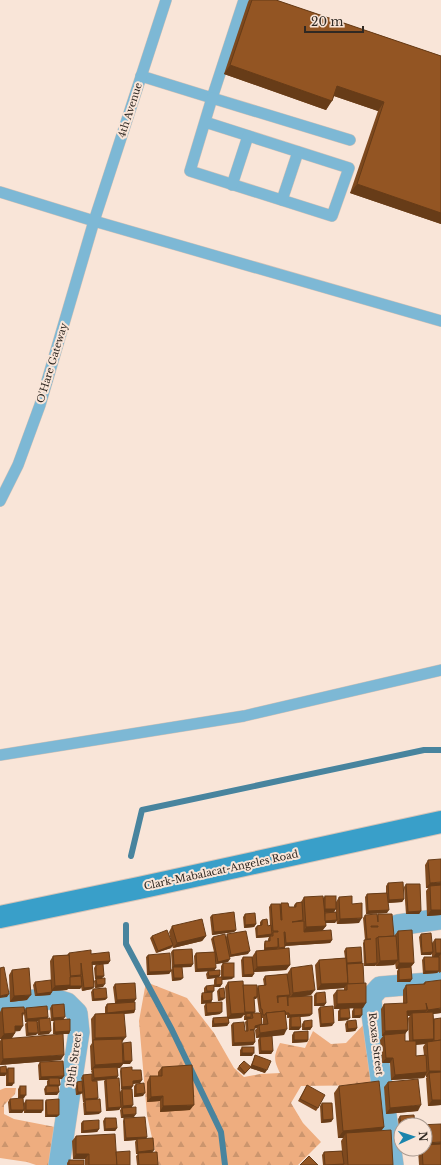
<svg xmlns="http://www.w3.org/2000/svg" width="441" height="1165" font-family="'Libre Baskerville',serif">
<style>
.forest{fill:url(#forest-firs)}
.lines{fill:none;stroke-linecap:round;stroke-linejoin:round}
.stream{stroke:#48849e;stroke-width:6}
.lane-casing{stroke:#d5c3b7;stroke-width:12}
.street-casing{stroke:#d5c3b7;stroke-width:22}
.secondary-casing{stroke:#d5c3b7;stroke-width:24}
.lane{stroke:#7db8d5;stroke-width:11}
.street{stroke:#7db8d5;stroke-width:21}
.secondary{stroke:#399fc9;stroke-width:22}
.wall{fill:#7e491e;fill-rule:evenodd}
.shaded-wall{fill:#673c18}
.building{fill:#935523;stroke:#673c18;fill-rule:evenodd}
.labels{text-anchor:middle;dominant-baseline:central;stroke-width:4;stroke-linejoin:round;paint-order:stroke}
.street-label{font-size:10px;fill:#302923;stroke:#f9e5d8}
</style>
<defs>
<pattern id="forest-firs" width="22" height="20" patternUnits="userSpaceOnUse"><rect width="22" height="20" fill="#eead7f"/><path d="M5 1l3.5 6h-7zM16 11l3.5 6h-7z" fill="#cc956d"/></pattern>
</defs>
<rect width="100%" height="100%" fill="#f9e5d8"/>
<g class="forest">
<path d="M146,982L187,998L214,1033L234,1068L244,1077L260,1074L280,1073C274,1060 273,1057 280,1043L305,1048L313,1031L331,1044L346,1043L367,1021L379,1085L301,1086L291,1103L303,1123L321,1142L298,1165H158L147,1115L139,1021Z"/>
<polygon points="5,1088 16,1088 15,1094 4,1105 4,1114 14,1119 55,1127 54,1165 36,1165 27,1162 0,1158 0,1090"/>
</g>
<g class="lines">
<g class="stream">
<polyline points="131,856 142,810 424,750 441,750"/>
<polyline points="126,925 126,944 172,1030 221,1132 225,1165"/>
</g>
<g class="lane-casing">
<g id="lane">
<polyline points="141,76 212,98 244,0"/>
<polyline points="205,122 349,168 332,216 190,171 212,98 350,140"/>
<polyline points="232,185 248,136"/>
<polyline points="0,192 94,221 441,321"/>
<polyline points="282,200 298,152"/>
<polyline points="0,501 18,465 40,405 94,221 166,0"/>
<polyline points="0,755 244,716 441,670"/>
</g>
</g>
<g class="street-casing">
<g id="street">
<polyline points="398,925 441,919"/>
<polyline points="0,1002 54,999 67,1003 77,1013 79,1032 59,1165"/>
<polyline points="393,1165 372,1014 371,997 380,987 441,982"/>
</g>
</g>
<g class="secondary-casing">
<polyline id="secondary" points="0,917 139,888 441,822"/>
</g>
<use href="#lane" class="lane"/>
<use href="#street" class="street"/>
<use href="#secondary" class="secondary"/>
</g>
<g class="wall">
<polygon points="249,0 276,0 441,56 441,224 350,193 378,111 334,96 326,110 224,74 248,2"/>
<polygon points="428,860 441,915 427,916 426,891 428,888 426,888 425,865"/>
<polygon points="388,883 404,899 402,902 388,903 387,913 366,914 365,897 367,894 386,893 386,886"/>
<polygon points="406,884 421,911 419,914 406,914 404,887"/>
<path d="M325,896L336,902L339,897L352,904L359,923L337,924L336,920L335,923H325L326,926L322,931L332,940L330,943L285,946V949L290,965L286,970L254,972L252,977H242L241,960L243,957H252L256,951L264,950V944L265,941H268V939L269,937L256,938L255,928L257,926L260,925V922L262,920L268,926H270L269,907L271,904H281V903L289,907H294V905L296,903L301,902L304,897L323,898ZM336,905V912H334Z"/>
<polygon points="245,914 256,924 254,927 244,928 243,917"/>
<polygon points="378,914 394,936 398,931 414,963 411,967 412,979 410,982 397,982 397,971 399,968 396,969 395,963 394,965 376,966 376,965 375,966 364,966 363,943 365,940 363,918 365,915 377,916"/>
<polygon points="212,915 236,930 234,932 212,935 210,917"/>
<polygon points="172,926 206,936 202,941 173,948 172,946 171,948 156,953 150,938 152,936 171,941 169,932"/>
<polygon points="227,934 248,954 229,957 228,962 216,964 215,959 214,970 220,975 219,977 221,977 221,966 223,963 232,979 222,980 222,984 220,987 214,987 214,980 215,978 207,979 206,974 208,971 195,972 194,956 196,953 214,952 211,939 213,937 226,937"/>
<polygon points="421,934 432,943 435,939 441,939 441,972 439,973 439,971 437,973 423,974 422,960 424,957 432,957 432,953 431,955 421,955 419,937"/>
<polygon points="346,948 362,962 362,963 363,1008 362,1008 360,1018 352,1018 352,1011 354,1008 349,1008 348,1020 338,1021 338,1011 340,1009 342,1009 334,1009 333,995 337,990 344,990 344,988 317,990 315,965 319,960 345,958 344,951"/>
<polygon points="173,950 193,964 191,967 182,967 181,980 172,981 171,970 173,967 172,968 171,952"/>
<polygon points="69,953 91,954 110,961 108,964 92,965 94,987 92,989 82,991 81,987 80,989 68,989 68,988 67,990 52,991 52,992 50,995 35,996 33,985 35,982 51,984 50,961 53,956 67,955"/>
<polygon points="148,955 171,971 169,974 147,975 146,957"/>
<polygon points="96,965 104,976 102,978 103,987 95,988 94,981 96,979 95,979 94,968"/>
<path d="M291,968L311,995L300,997L310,1016L300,1017L299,1030H289V1019L290,1017L287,1018V1015H286L284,1035L267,1036L273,1051L271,1054H259L258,1040L260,1037L256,1038L255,1030L257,1028H255L254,1031L255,1042L253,1045L232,1046L231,1025L233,1023L245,1031H246L245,1022L247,1020H244V1016L245,1015H244L241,1018L228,1019L229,1023L227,1026L212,1027V1021L213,1018L227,1017L225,987L228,982L243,986L257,988L258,986L264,985L263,979L265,976L287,974ZM257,997L259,1012H260V1013H254V999H256ZM261,1018H263V1024H262Z"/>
<polygon points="12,970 27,1000 10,1002 9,975"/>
<path d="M425,982L441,1013L433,1014L434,1019L441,1023V1105L428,1106L426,1078L427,1077H426V1075L424,1078L391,1080L390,1063H382L380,1040L383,1036H382L381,1009L384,1004H403V990L406,985L423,984ZM408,1016H410L408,1018L409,1041H405V1034L408,1030ZM425,1044L423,1047L424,1055L416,1056V1045Z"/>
<polygon points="115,984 136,999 134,1002 135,1010 134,1013 124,1014 122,1044 123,1043 130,1064 123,1064 120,1068 117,1068 118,1076 117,1078 120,1092 122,1089 121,1089 120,1071 121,1068 132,1070 142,1080 140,1083 133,1084 131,1089 132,1107 134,1117 121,1118 120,1110 121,1109 121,1107 119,1110 106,1111 104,1081 105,1080 92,1081 98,1098 97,1099 99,1114 84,1115 83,1103 84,1102 83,1102 82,1093 81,1094 76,1095 75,1085 77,1082 82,1081 81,1078 83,1075 92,1074 91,1071 92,1070 91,1070 90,1046 92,1043 91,1019 95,1014 105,1013 105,1007 107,1004 115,1003 113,987"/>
<polygon points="206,986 212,993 212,1000 211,1003 220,1014 205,1016 204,1006 206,1003 201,1004 201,996 202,993 204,993 204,988"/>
<polygon points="93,989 107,998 105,1000 92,1001 91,992"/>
<polygon points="219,989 223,1000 218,1001 217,991"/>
<polygon points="316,993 326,1003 324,1006 314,1006 314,995"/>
<polygon points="52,1005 63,1019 70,1031 69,1034 53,1034 53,1023 54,1021 51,1021 50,1008"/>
<polygon points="320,1007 332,1026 320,1027 318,1009"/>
<polygon points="2,1008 25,1010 26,1008 48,1017 47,1019 49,1034 38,1035 37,1022 38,1021 37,1021 36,1035 26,1036 25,1024 27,1022 25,1022 24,1014 23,1016 20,1031 15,1031 15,1033 12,1038 61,1060 0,1065 0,1041 1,1039 0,1039 0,1012"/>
<polygon points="304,1021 312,1027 310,1030 302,1030 302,1024"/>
<polygon points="347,1021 357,1028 355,1031 346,1032 345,1024"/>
<polygon points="294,1032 308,1040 307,1042 292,1043 292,1035"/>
<polygon points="242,1047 252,1056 240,1056 240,1050"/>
<polygon points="255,1055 265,1073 250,1068 244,1075 237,1069 239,1066 250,1067 254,1058"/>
<polygon points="40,1062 62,1079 59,1079 60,1085 58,1086 57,1095 45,1095 44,1089 46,1086 47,1086 47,1081 48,1080 39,1080 38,1065"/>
<polygon points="162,1067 190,1110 160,1112 160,1101 147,1102 147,1082 150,1076 158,1076 158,1072"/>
<polygon points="8,1068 12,1086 6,1086 6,1074 5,1076 6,1070"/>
<polygon points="388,1082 418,1111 386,1114 384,1087"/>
<polygon points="136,1084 143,1096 134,1097 134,1086"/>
<polygon points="307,1085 318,1108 316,1111 298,1101"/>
<polygon points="20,1086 24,1098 18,1098 18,1089"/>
<polygon points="339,1086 384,1127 381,1131 393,1165 323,1165 322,1155 324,1152 342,1151 341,1141 343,1138 338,1138 334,1093"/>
<polygon points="10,1099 24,1110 22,1113 9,1113 8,1102"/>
<polygon points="26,1100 43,1110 41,1113 24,1113 24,1103"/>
<polygon points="46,1100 57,1117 45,1117 45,1102"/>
<polygon points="322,1103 333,1119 331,1122 321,1123 320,1106"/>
<polygon points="400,1116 401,1138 400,1138 398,1119"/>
<polygon points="105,1118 117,1128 115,1131 104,1131 103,1121"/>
<polygon points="124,1118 147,1137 145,1138 158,1165 137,1165 136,1156 138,1154 136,1154 135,1142 136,1140 124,1141 123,1121"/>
<polygon points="83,1121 99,1129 97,1132 81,1133 81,1123"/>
<polygon points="76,1136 116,1152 130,1165 85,1165 85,1159 73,1159 72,1141"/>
<polygon points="419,1149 425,1149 441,1165 419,1165 418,1150"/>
<polygon points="69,1160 84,1165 67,1165 67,1163"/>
</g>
<g class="shaded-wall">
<polygon points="230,65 332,101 326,110 224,74"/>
<polygon points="337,86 384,102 378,111 331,95"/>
<polygon points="357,184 441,213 441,224 350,193"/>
<polygon points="441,882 441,887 430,886 428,888 426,888 430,883"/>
<polygon points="404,899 402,902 387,903 389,900"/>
<polygon points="325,909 336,909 334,912 323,912"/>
<polygon points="389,910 387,913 366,914 368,911"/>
<polygon points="431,910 441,910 441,915 427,916"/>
<polygon points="421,911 419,914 406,914 408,912"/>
<polygon points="362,918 359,923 337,924 340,919"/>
<polygon points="337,920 335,923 323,923 325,921"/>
<polygon points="256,924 254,927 244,928 245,925"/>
<polygon points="326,926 322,931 303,933 306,927"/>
<polygon points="236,930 234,932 212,935 214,932"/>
<polygon points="272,934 270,937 270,936 269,937 256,938 257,936"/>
<polygon points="206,936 202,941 173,948 177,943"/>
<polygon points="332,940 330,943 284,946 286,943"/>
<polygon points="173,945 171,948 156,953 158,951"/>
<polygon points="278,947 276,950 264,951 265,948"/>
<polygon points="250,951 248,954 229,957 231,955"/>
<polygon points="433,952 431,955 421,955 422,953"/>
<polygon points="436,953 441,953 441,954 438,958 432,959"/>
<polygon points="230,959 228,962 216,964 218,962"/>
<polygon points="398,960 394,965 376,966 380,961"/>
<polygon points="110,961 108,964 90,965 92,962"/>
<polygon points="362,962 360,965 347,966 347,963"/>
<polygon points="377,963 375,966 364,966 366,964"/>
<polygon points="399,963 414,963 410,968 396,969"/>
<polygon points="193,964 191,967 172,968 174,965"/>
<polygon points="290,965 286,970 253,972 257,967"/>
<polygon points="216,968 214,971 195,972 197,969"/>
<polygon points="171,971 169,974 147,975 149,972"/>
<polygon points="425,971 439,971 437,973 423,974"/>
<polygon points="254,974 252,977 242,977 244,975"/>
<polygon points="220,975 218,978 216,977 215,978 207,979 209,976"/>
<polygon points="96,976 104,976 102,978 95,979"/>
<polygon points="223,977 234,977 232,979 222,980"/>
<polygon points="174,978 183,978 181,980 172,981"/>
<polygon points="412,979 410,982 397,982 399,980"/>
<polygon points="348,983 344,988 317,990 321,984"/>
<polygon points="105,984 103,987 95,988 97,985"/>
<polygon points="222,984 220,987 214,987 216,985"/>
<polygon points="71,985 67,990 51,991 55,986"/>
<polygon points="70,986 82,986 80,989 68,989"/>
<polygon points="94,987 92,989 82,991 84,988"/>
<polygon points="315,990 311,995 290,998 293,993"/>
<polygon points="207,991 214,991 212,993 205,994"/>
<polygon points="52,992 50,995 35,996 37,994"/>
<polygon points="9,994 7,997 0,998 0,996"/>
<polygon points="31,995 27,1000 10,1002 14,996"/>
<polygon points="290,995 288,997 278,998 278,997 277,998 277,996"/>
<polygon points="254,997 257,997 256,999 252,999"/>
<polygon points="107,998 105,1000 92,1001 94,999"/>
<polygon points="220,998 225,998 223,1000 218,1001"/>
<polygon points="136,999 134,1002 115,1003 117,1000"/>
<polygon points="212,1000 211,1003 201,1004 203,1001"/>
<polygon points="326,1003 324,1006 314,1006 316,1004"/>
<polygon points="366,1003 363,1008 334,1009 337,1004"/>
<polygon points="441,1008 441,1013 424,1015 428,1010"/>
<polygon points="135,1010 134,1013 105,1015 107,1013"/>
<polygon points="427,1010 423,1015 412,1013 410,1016 404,1016 407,1011"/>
<polygon points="222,1012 220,1014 205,1016 207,1013"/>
<polygon points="245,1012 255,1012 253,1015 252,1013 251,1015 246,1014 245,1015 244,1015"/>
<polygon points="245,1013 241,1018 227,1019 231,1014"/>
<polygon points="312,1014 310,1016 287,1018 289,1015"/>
<polygon points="362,1015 360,1018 352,1018 354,1016"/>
<polygon points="48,1017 46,1020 39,1019 38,1021 25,1022 27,1019"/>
<polygon points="65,1017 63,1020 51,1021 53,1018"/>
<polygon points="246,1017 251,1017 250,1019 244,1020"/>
<polygon points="340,1018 350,1018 348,1020 338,1021"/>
<polygon points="229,1023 227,1026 212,1027 214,1024"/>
<polygon points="334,1023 332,1026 320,1027 321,1024"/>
<polygon points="259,1025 257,1028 253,1028 255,1026"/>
<polygon points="15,1026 23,1026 20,1031 11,1032"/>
<polygon points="291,1027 301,1027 299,1030 289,1030"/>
<polygon points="312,1027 310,1030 302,1030 304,1028"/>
<polygon points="357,1028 355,1031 346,1032 348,1029"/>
<polygon points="287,1029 284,1035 256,1038 260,1033"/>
<polygon points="408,1030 404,1035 384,1035 383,1036 382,1036 385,1031"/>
<polygon points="51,1031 49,1034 38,1035 40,1032"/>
<polygon points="70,1031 69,1034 53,1034 55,1032"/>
<polygon points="15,1033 11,1039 0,1039 4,1034"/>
<polygon points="28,1033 38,1033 36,1035 26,1036"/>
<polygon points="126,1037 122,1042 93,1041 95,1038"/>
<polygon points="434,1039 431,1044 427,1042 425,1044 409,1045 413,1040"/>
<polygon points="294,1040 308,1040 307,1042 292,1043"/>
<polygon points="255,1042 253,1045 232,1046 234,1043"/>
<polygon points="261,1051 273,1051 271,1054 259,1054"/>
<polygon points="242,1053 254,1053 252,1056 240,1056"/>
<polygon points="64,1055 61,1060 0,1065 3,1059"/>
<polygon points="386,1058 393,1058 390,1063 382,1063"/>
<polygon points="124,1061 132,1061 130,1064 123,1064 120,1068 93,1070 93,1068 91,1070 95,1065 123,1063"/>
<polygon points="252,1065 267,1070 265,1073 250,1068 244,1075"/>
<polygon points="429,1071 441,1071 441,1076 429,1073 427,1077 426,1077"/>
<polygon points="427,1072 424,1078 391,1080 395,1075"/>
<polygon points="0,1073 7,1073 5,1076 0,1076"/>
<polygon points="64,1076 62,1079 49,1080 49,1078 48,1080 39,1080 41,1077"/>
<polygon points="118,1076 116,1079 106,1079 105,1080 92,1081 94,1078"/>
<polygon points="142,1080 140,1083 131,1084 133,1081"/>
<polygon points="8,1083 14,1083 12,1086 6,1086"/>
<polygon points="49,1085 60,1085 58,1087 47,1088"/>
<polygon points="133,1086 131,1089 121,1089 122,1087"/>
<polygon points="59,1092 57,1095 45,1095 46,1093"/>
<polygon points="78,1092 83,1092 81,1094 76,1095"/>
<polygon points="145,1093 143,1096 134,1097 136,1094"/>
<polygon points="20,1095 26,1095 24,1098 18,1098"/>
<polygon points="163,1096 160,1101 147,1102 151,1097"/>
<polygon points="98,1098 96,1101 85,1100 84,1102 83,1102 85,1099"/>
<polygon points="432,1100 441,1100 441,1105 428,1106"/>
<polygon points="133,1105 131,1108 122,1108 121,1109 123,1106"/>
<polygon points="194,1105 190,1110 160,1112 163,1106"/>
<polygon points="421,1105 418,1111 386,1114 390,1108"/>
<polygon points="121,1107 119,1110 106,1111 108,1108"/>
<polygon points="11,1110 24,1110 22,1113 9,1113"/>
<polygon points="26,1110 43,1110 41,1113 24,1113"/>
<polygon points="86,1112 101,1112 99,1114 84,1115"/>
<polygon points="136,1114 134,1117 121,1118 123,1115"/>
<polygon points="47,1115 59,1115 57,1117 45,1117"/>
<polygon points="333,1119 331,1122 321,1123 323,1120"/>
<polygon points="384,1127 379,1134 346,1133 343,1138 338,1138 343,1131"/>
<polygon points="117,1128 115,1131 104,1131 105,1129"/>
<polygon points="99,1129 97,1132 81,1133 83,1131"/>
<polygon points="147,1137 145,1140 137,1139 136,1140 124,1141 126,1138"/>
<polygon points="441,1142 441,1148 425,1148 425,1143"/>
<polygon points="154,1150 152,1153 136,1154 138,1152"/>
<polygon points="76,1154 89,1154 85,1159 73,1159"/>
<polygon points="344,1164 343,1165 327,1165"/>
</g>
<g class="building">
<polygon points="252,0 276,0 441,56 441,213 357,184 384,102 337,86 332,101 230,65"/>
<polygon points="441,859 441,882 430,883 428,860"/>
<polygon points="403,882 404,899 389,900 388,883"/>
<polygon points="406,884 420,884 421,911 408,912"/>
<polygon points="441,885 441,910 431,910 430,886"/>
<polygon points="387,893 389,910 368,911 367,894"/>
<polygon points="323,896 326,926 306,927 304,897"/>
<rect x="325" y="896" width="11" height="13"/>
<polygon points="352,896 352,904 362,903 362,918 340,919 339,897"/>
<polygon points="302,902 303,920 292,922 304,921 304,932 331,930 332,940 286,943 285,932 284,932 285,947 279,948 278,938 278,947 265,948 265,941 270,941 270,936 273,936 273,932 278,932 278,931 273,931 271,904 280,904 281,920 282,920 281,903 288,903 289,907 296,907 296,903"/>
<polygon points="234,912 236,930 214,932 212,915"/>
<polygon points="336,912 337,920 325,921 325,913"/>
<polygon points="255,913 256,924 245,925 245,914"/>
<path d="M377,914L378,922V914H392L394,936L378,937L377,938H376L377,963L366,964L364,940L371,939H367L365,915ZM371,926H378V927H371Z"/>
<polygon points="202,919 206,936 177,943 172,926"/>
<polygon points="267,919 268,926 271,925 272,934 257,936 257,926 262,925 262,920"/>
<polygon points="167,930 173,945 158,951 152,936"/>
<polygon points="412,930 414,963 399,963 398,931"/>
<polygon points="246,931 250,951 231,955 227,934"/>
<polygon points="431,933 433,952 422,953 421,934"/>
<polygon points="225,934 230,959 218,962 213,937"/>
<polygon points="396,936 398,960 380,961 378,937"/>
<polygon points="435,939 441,939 441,953 436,953"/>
<polygon points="361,947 362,962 347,963 346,948"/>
<polygon points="289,948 290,965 257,967 256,951"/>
<polygon points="192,949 193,964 174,965 173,950"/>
<polygon points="91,950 91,954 109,952 110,961 92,962 94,987 84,988 81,963 81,975 70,976 69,953"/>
<polygon points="215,952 216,968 197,969 196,953"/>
<polygon points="170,953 171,971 149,972 148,955"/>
<polygon points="69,955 71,985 55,986 53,956"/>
<polygon points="243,957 252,957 254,974 244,975"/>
<polygon points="424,957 439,957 439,971 425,971"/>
<polygon points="346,958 348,983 321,984 319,960"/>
<rect x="223" y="963" width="11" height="14"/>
<polygon points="363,963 364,984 348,984 348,983 347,964"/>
<polygon points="103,964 104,976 96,976 96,965"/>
<polygon points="312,965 315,990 293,993 291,968"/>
<polygon points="4,967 9,994 0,996 0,968"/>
<polygon points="173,967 182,967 183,978 174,978"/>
<polygon points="411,967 412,979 399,980 399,968"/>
<polygon points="29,968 31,995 14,996 12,970"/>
<polygon points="220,970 220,975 209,976 208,971"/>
<polygon points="287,974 290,995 277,996 278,1003 278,997 287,996 288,1006 288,997 312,996 312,1014 289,1015 289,1013 285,1013 285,1011 266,1013 265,1015 263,1015 262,1009 261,1009 258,986 266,985 265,976"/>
<polygon points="81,976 82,986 70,986 70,977"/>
<polygon points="216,977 222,977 222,984 216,985"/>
<polygon points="105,978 105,984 97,985 96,979"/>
<polygon points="51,980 52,992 37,994 35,982"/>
<polygon points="441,980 441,1008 428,1010 426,1003 427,1010 407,1011 408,1030 385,1031 384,1004 407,1003 406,985 425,984 425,982"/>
<polygon points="243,981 245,1013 231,1014 228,982"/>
<polygon points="135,983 136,999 117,1000 115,984"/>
<polygon points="366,983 366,1003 337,1004 337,990 347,990 347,984"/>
<polygon points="214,985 214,991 207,991 206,986"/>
<polygon points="243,985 257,985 257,997 254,997 255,1012 245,1012"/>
<polygon points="106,988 107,998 94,999 93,989"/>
<polygon points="224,988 225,998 220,998 219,989"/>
<polygon points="212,992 212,1000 203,1001 202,993"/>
<polygon points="325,992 326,1003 316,1004 316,993"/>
<polygon points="135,1002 135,1010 107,1013 107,1004"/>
<polygon points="222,1002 222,1012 207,1013 206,1003"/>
<polygon points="64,1004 65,1017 53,1018 52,1005"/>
<polygon points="47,1006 48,1017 27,1019 26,1008"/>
<polygon points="333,1006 334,1023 321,1024 320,1007"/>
<polygon points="24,1007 25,1013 22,1013 23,1026 15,1026 15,1033 4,1034 2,1008"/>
<polygon points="349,1008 350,1018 340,1018 340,1009"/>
<polygon points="354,1008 362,1008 362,1015 354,1016"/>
<polygon points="285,1011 287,1029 260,1033 259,1025 268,1024 266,1013"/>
<polygon points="433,1012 434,1039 413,1040 412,1013"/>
<polygon points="124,1013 126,1037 95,1038 95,1014"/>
<polygon points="251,1013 251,1017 246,1017 246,1014"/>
<polygon points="252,1013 261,1013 262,1024 255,1026 255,1029 250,1030 254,1030 255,1042 234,1043 233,1023 244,1022 245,1031 248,1031 247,1019 253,1018"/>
<polygon points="300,1016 301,1027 291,1027 291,1017"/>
<polygon points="228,1017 229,1023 214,1024 213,1018"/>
<polygon points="50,1018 51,1031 40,1032 39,1019"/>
<polygon points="441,1018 441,1040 434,1041 434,1019"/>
<polygon points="70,1019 70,1031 55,1032 54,1020"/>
<polygon points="312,1020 312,1027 304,1028 304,1021"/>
<polygon points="356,1020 357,1028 348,1029 347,1021"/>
<polygon points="27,1021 37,1021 38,1033 28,1033"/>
<polygon points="308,1031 308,1040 294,1040 294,1032"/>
<polygon points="405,1033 405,1041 416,1041 416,1056 426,1055 427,1072 395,1075 393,1058 386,1058 384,1035"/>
<polygon points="63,1034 64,1055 3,1059 2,1039"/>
<polygon points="272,1036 273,1051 261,1051 260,1037"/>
<polygon points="122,1039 123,1063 95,1065 93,1040"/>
<polygon points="441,1040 441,1071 429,1071 427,1042"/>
<polygon points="131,1042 132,1061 124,1061 123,1043"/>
<rect x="242" y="1047" width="12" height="6"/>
<polygon points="255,1055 271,1061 267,1070 252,1065"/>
<polygon points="63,1061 64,1076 41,1077 40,1062"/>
<polygon points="244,1061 251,1067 245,1073 239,1066"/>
<polygon points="192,1065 194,1105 163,1106 163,1096 151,1097 150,1076 162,1076 162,1067"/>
<polygon points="6,1066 7,1073 0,1073 0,1067"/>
<polygon points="117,1067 118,1076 94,1078 93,1068"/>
<polygon points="132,1067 132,1070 141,1070 142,1080 133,1081 133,1086 122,1087 121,1068"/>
<rect x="8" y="1068" width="6" height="15"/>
<polygon points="441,1072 441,1100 432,1100 429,1073"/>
<polygon points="92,1074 92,1081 97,1081 98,1098 85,1099 83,1075"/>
<polygon points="49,1078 59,1078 60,1085 49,1085"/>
<polygon points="119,1078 121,1107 108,1108 106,1079"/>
<polygon points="418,1079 421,1105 390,1108 388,1082"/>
<polygon points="82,1081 83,1092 78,1092 77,1082"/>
<polygon points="379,1081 384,1127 343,1131 339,1086"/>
<polygon points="144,1083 145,1093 136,1094 136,1084"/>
<polygon points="307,1085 325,1095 318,1108 300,1099"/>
<rect x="20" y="1086" width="6" height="9"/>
<polygon points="46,1086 58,1086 59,1092 46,1093"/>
<polygon points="122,1089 132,1089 133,1105 123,1106"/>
<polygon points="23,1098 24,1110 11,1110 10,1099"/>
<polygon points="59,1099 59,1115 47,1115 46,1100"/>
<polygon points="100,1099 101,1112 86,1112 85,1100"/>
<rect x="26" y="1100" width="17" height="10"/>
<polygon points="322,1103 332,1103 333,1119 323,1120"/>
<polygon points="136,1107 136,1114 123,1115 122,1108"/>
<polygon points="414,1115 415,1125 401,1125 400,1116"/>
<polygon points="145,1117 147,1137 126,1138 124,1118"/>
<polygon points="105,1118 116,1118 117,1128 105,1129"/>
<polygon points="99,1120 99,1129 83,1131 83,1121"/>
<polygon points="441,1124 441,1142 425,1143 425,1125 418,1125"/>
<polygon points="391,1130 393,1165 348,1165 346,1133"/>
<polygon points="115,1134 117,1165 89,1165 89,1154 76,1154 76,1136"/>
<polygon points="153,1138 154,1150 138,1152 137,1139"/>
<polygon points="441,1144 441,1165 423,1165 422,1149 425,1149 425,1145"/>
<polygon points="130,1151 130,1165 117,1165 116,1152"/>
<polygon points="342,1151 344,1164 325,1165 324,1152"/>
<polygon points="157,1152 158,1165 139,1165 138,1153"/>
<polygon points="309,1156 318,1165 300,1165"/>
<rect x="69" y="1160" width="15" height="5"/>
</g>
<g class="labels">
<g class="street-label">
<text transform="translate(130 110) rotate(-72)">4th Avenue</text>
<text transform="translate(52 363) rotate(-73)">O'Hare Gateway</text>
<text transform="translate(221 870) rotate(-12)">Clark-Mabalacat-Angeles Road</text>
<text transform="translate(376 1044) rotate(83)">Roxas Street</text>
<text transform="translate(74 1060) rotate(-82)">19th Street</text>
</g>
</g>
<g transform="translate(413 1137) rotate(87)"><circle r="19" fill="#f9e5d8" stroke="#a99a90"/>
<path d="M0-3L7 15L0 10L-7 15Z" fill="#1b85ad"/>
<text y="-6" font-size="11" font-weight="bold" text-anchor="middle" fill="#302923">N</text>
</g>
<path d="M305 26v6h58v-6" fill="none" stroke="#302923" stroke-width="2"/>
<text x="311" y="26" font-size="12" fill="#302923" stroke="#f9e5d8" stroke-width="3" paint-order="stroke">20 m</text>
</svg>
